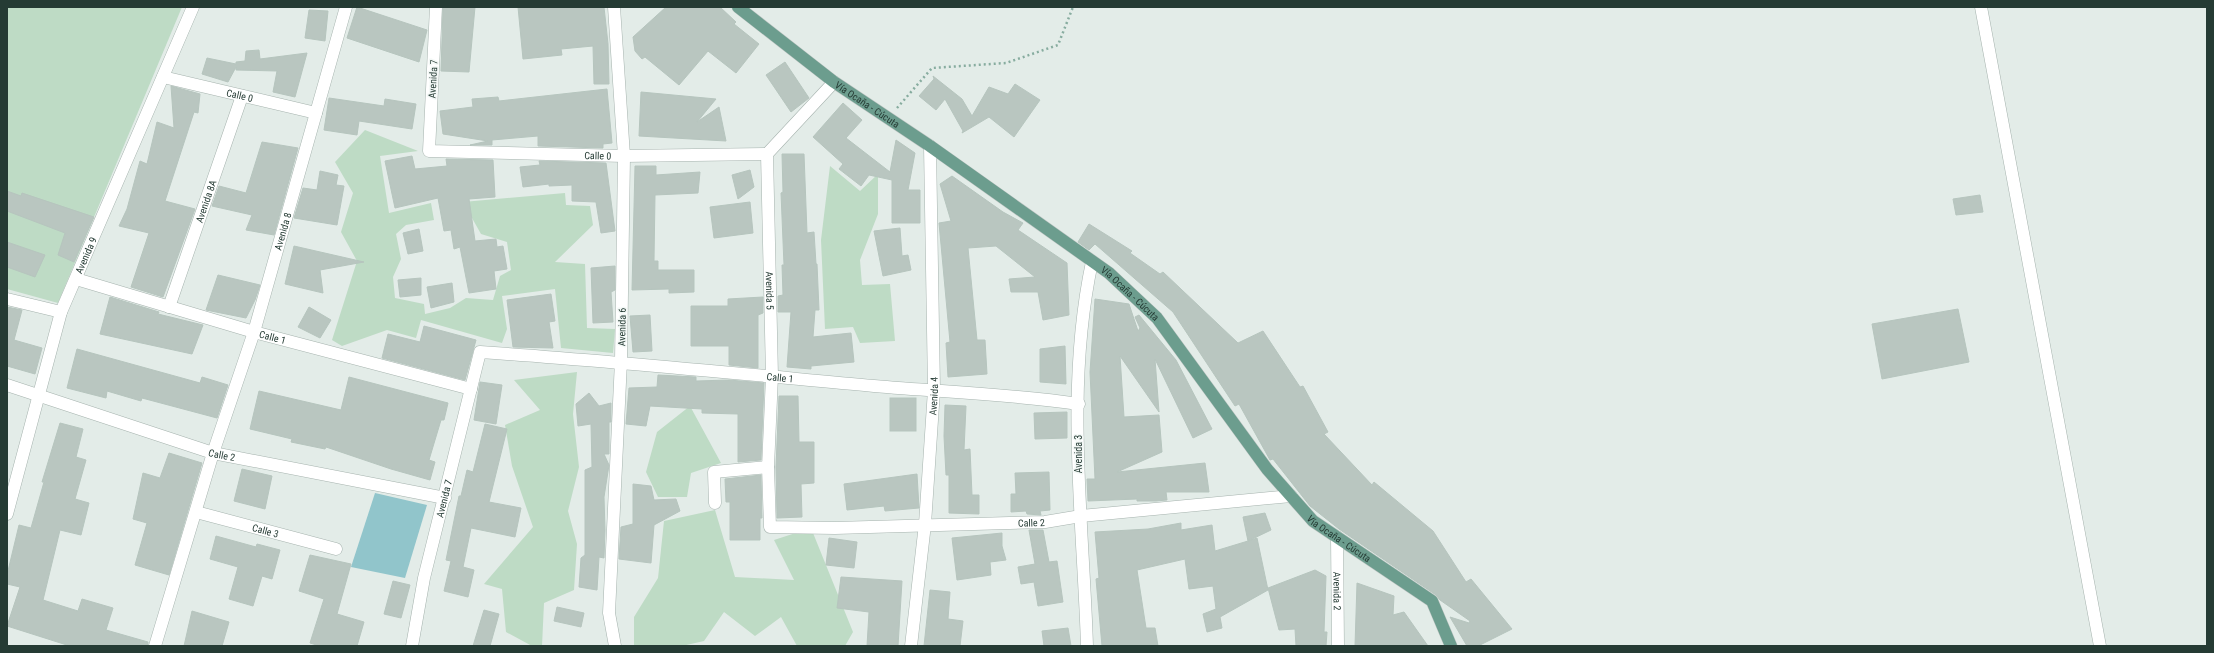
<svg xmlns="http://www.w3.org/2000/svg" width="2214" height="653" font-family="'Roboto Condensed',sans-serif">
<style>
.green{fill:#bedbc5}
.water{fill:#91c5cb}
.building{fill:#b9c6c0;stroke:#b6c5be}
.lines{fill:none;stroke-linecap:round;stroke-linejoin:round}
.street-casing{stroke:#a6b3ae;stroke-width:13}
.primary-casing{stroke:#c2c8c6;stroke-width:13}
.path{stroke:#87ac9f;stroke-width:2.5;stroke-dasharray:2 3;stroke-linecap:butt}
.street{stroke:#fff;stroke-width:12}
.primary{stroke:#6c9d8e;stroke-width:12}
.labels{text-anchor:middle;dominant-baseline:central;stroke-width:3;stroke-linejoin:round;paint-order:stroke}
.street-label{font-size:10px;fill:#253b34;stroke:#f3f8f6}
</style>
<rect width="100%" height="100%" fill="#e3ece8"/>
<g class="green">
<polygon points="7,7 182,7 58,303 7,289"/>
<polygon points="365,130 418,151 380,156 389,213 431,203 434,220 406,225 396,234 401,259 393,277 395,298 424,304 425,314 450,308 466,298 493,300 500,276 511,270 507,242 481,234 463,202 565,193 566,205 590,206 593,225 555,262 585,264 587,328 615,329 613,353 561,348 555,289 502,296 507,329 502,343 421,320 416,338 387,330 342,346 332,340 357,261 341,232 353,193 335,162"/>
<polygon points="830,166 860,191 878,174 878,214 860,260 862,285 890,284 895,341 860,343 853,327 825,329 821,240"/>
<polygon points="577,372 573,414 579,467 568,511 577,544 574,590 544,603 542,646 532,646 506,632 502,589 484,584 533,527 512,466 505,425 540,410 514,380"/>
<polygon points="690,406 721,463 691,473 687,497 658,497 646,472 657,432"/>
<polygon points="715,510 735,577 794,580 774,540 811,528 853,632 845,646 797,646 781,617 755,636 724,612 704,641 682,646 634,646 634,617 658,578 664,521"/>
</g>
<polygon class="water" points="375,493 427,505 405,578 351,567"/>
<g class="building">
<polygon points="357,7 427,30 419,62 347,38"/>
<polygon points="443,7 475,7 469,72 441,71"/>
<polygon points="518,7 604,7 608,44 609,84 594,84 593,46 561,49 562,55 523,59"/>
<polygon points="666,7 720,7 736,22 734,24 759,44 736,73 708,51 679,85 645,57 642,59 635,51 633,37"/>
<polygon points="309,10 328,11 325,41 305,38"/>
<polygon points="259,50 260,59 307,53 295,97 273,92 277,71 236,70 236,67 228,82 202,74 207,58 236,64 236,62 245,61 246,51"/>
<polygon points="785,62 809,98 791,112 766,75"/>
<polygon points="933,76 962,99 972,116 989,87 1008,94 1015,84 1040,100 1014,137 989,117 962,133 963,131 945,99 936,110 919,96 934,79"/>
<polygon points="171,86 200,94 198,113 194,112 165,201 195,209 163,297 131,287 149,233 119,226 127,209 140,161 147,164 157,122 174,128"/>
<polygon points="607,89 612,143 603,144 603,148 538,146 538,136 492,140 492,145 470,145 488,141 443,134 440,111 473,107 472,99 498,97 499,101"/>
<polygon points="641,92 716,99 697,122 719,107 726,141 639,136"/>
<polygon points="329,98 384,106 385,99 416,104 412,129 359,121 357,135 324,130"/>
<polygon points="843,103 862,120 846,138 890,172 896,140 915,153 908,190 920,190 920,223 892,223 892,180 869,175 861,186 839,169 843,164 813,137"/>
<polygon points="262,142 298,148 274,235 246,230 252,215 212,206 219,186 246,193"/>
<polygon points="782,154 804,154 807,233 814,232 816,264 817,264 819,310 815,310 813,337 851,333 854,362 811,366 811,369 787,367 791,312 778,312 778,296 783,295 782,265 784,265 781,193 783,192"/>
<polygon points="412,156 415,169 447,166 446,159 493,160 495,197 469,199 475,241 496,239 497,247 503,246 507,269 494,271 496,289 469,293 460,247 454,249 451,230 444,231 438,198 395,208 385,161"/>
<polygon points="539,161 606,163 615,231 601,233 596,202 572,201 572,185 549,186 549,184 523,187 520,167 540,165"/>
<polygon points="635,166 656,166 656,175 700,172 698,193 655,195 654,261 658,261 658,270 694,270 694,292 669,293 669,289 632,290"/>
<polygon points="750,170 754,187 738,199 732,175"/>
<polygon points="320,171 338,175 336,185 344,186 337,225 294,218 303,188 317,190"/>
<polygon points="952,176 1003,212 1023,223 1018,230 1067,263 1069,315 1043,320 1038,292 1011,292 1009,279 1035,277 996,246 968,248 977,340 985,340 987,374 948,377 946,343 950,342 939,223 951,221 940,184"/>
<polygon points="7,191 21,196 22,193 94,217 74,262 58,255 65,233 7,211"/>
<polygon points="1980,195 1983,212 1956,215 1953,199"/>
<polygon points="750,202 753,233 714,238 710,207"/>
<polygon points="1089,224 1132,251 1130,253 1160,274 1163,272 1238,343 1263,331 1300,387 1303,386 1328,432 1324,434 1372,485 1374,482 1433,531 1466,582 1471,579 1512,629 1478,646 1467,646 1450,617 1469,623 1470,621 1440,600 1436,595 1339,529 1310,506 1273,459 1270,460 1239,404 1235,406 1173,312 1095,244 1089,250 1078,242"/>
<polygon points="900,228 902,256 908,255 911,270 883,276 874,231"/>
<polygon points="419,229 423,251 408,254 403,233"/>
<polygon points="7,242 45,255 35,277 7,267"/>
<polygon points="294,246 364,262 320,270 323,293 285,284"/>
<polygon points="615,266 615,290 611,292 613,322 593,323 591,268"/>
<polygon points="218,275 260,285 255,300 246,318 206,310"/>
<polygon points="421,278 421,295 400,297 398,280"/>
<polygon points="452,283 454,302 431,308 427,287"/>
<polygon points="551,294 555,321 549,322 553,348 513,347 507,300"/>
<polygon points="110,297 159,312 158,314 203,325 192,354 100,334"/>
<polygon points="763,297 763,313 758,315 758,368 729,365 729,346 691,346 691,306 728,306 728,299"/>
<polygon points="1095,299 1129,304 1138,331 1140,328 1135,317 1139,315 1176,360 1212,429 1193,438 1155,359 1159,412 1120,356 1124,417 1159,415 1162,452 1117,472 1205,463 1209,492 1166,492 1167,500 1156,501 1137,501 1137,499 1088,501 1087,479 1095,479 1090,372"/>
<polygon points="7,307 22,310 14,340 42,348 35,374 7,366"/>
<polygon points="309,307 331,320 320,338 298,327"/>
<polygon points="1958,309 1969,362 1882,379 1872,324"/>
<polygon points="650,315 652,351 633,352 630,316"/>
<polygon points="424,326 476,340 465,380 382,358 388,334 420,342"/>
<polygon points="1065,346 1066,384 1040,382 1040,349"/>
<polygon points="77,349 200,383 202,377 228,385 217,418 142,398 141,401 107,391 106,398 67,388"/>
<polygon points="658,375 696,377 696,381 729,380 764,383 761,460 738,462 738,414 702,413 702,409 650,406 646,426 626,424 629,388 657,387"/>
<polygon points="349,377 448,403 444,420 441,420 429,460 435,462 430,480 391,469 326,447 325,449 291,442 292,439 250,429 259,391 341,410"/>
<polygon points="480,382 502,385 496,424 474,420"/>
<polygon points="589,393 599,406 611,403 611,422 609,422 609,454 604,454 609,465 604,497 605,530 604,558 599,557 597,590 579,587 581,558 585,555 585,470 592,467 591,424 578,426 576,404"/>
<polygon points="779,396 798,396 799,442 814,442 814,483 801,484 802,517 777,518 776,467"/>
<rect x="890" y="398" width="26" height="33"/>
<polygon points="945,405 966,406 964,450 970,449 972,495 979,495 979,514 949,513 949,475 946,475 944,436"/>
<polygon points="1067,412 1067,438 1035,439 1034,413"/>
<polygon points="60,423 83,429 76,457 86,460 75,499 89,503 81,535 60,530 43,600 78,611 82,599 113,608 106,630 148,642 148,646 70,646 7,626 20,587 7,584 7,575 19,525 31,528 44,482 42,482"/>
<polygon points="485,424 507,429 489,502 521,508 515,537 471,528 463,567 474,570 468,597 444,591 451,561 446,560 459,496 461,496 467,470 473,472"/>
<polygon points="169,453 202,463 169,575 135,565 147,523 133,519 143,473 160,478"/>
<polygon points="242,469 272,476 265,509 234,501"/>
<polygon points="1049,472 1050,510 1040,511 1041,515 1027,514 1026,511 1011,512 1011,494 1016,494 1015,473"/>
<polygon points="917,474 919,508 885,511 884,506 847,510 844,484"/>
<polygon points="761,475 762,518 760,518 760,540 730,540 730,502 726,502 725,479"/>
<polygon points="633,484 651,486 654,500 676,499 680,511 654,525 651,563 619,559 621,527 633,524"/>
<polygon points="1265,513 1271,530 1248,541 1257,538 1268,590 1220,617 1222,628 1207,632 1203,614 1216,609 1213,586 1189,589 1185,559 1137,570 1146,628 1155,628 1158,646 1102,646 1096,579 1099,578 1095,532 1148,529 1181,523 1181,530 1212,525 1215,551 1248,541 1243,517"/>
<polygon points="1029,530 1043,530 1049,562 1057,561 1063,602 1038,606 1034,582 1021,584 1018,567 1035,564"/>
<polygon points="1002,533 1002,546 1006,560 990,562 991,575 957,580 952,538"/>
<polygon points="216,536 256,547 257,544 280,550 272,579 262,576 253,606 229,599 238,567 210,559"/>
<polygon points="829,538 857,542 854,568 826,565"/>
<polygon points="310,555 351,564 337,614 364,622 357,646 320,646 310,643 324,599 299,591"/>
<polygon points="1315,570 1326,576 1324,632 1327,632 1326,646 1296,646 1295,629 1279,630 1268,588"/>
<polygon points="841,577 902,581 898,646 867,646 869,612 837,608"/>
<polygon points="393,581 410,585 401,618 384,614"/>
<polygon points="1357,583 1394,596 1393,615 1404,612 1428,646 1355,646"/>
<polygon points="930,590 950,592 948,619 963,621 960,646 924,646"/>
<polygon points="557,607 584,613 581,627 554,621"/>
<polygon points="484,610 499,614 490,646 473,646"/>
<polygon points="192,611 229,622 222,646 184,646"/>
<polygon points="1068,628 1071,646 1044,646 1042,631"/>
</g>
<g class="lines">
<g class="street-casing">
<g id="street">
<path id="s1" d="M436,7L429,151L624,156L767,154"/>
<polyline points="614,7 624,156 621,361 609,613 615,646"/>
<polyline points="1981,7 2100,646"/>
<path id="s2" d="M163,77L316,113"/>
<path id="s3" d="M834,82L767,154L772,376L768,467L770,527L835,528L1045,522L1081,516L1291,496"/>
<path id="s4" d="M76,279L254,332L471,389"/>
<polyline points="7,299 61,312"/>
<path id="s5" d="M169,307L242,96"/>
<path id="s6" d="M7,385L213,453L445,498"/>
<polyline points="715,503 714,472 768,467"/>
<path id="s7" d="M196,512L336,549"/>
<path id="s8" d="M7,514L61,312L193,7"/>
<path id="s9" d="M1337,537L1338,646"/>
<path id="s10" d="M155,646L213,453L254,332L346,7"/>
<path id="s11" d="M412,646L424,578L480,352C612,361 743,374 874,386C943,392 1011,394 1079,404"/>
<path id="s12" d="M911,646L925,524L934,390L930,146"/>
<path d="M1087,646C1083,519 1065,388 1092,262"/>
</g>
</g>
<g class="primary-casing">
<g id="primary">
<path id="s13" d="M738,7L834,82L930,146L1109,273L1157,318L1267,469L1313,521L1432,601L1451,646"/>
</g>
</g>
<polyline class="path" points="897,108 932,68 1006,63 1058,45 1073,7"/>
<use href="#street" class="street"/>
<use href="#primary" class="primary"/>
</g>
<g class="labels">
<g class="street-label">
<text transform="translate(433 79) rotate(-87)">Avenida 7</text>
<text stroke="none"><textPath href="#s2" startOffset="79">Calle 0</textPath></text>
<text stroke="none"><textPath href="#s13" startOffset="162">Vía Ocaña - Cúcuta</textPath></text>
<text stroke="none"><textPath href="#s1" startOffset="313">Calle 0</textPath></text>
<text stroke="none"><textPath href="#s5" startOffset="112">Avenida 8A</textPath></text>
<text stroke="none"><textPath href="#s10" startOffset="434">Avenida 8</textPath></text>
<text stroke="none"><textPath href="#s8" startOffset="271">Avenida 9</textPath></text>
<text stroke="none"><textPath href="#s3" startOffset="235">Avenida 5</textPath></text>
<text stroke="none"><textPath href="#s13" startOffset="486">Vía Ocaña - Cúcuta</textPath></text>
<text transform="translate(622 327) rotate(-89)">Avenida 6</text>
<text stroke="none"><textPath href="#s4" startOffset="205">Calle 1</textPath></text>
<text stroke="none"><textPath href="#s11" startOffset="603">Calle 1</textPath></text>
<text stroke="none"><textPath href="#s12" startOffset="251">Avenida 4</textPath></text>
<text stroke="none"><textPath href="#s6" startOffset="226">Calle 2</textPath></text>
<text transform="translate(1078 454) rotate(-90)">Avenida 3</text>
<text stroke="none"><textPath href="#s11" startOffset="151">Avenida 7</textPath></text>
<text stroke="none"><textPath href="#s3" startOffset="733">Calle 2</textPath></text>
<text stroke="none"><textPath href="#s7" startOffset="72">Calle 3</textPath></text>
<text stroke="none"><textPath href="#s13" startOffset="810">Vía Ocaña - Cúcuta</textPath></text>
<text stroke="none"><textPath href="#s9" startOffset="54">Avenida 2</textPath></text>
</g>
</g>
<rect width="2214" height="653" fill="none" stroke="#253b34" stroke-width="16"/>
</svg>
